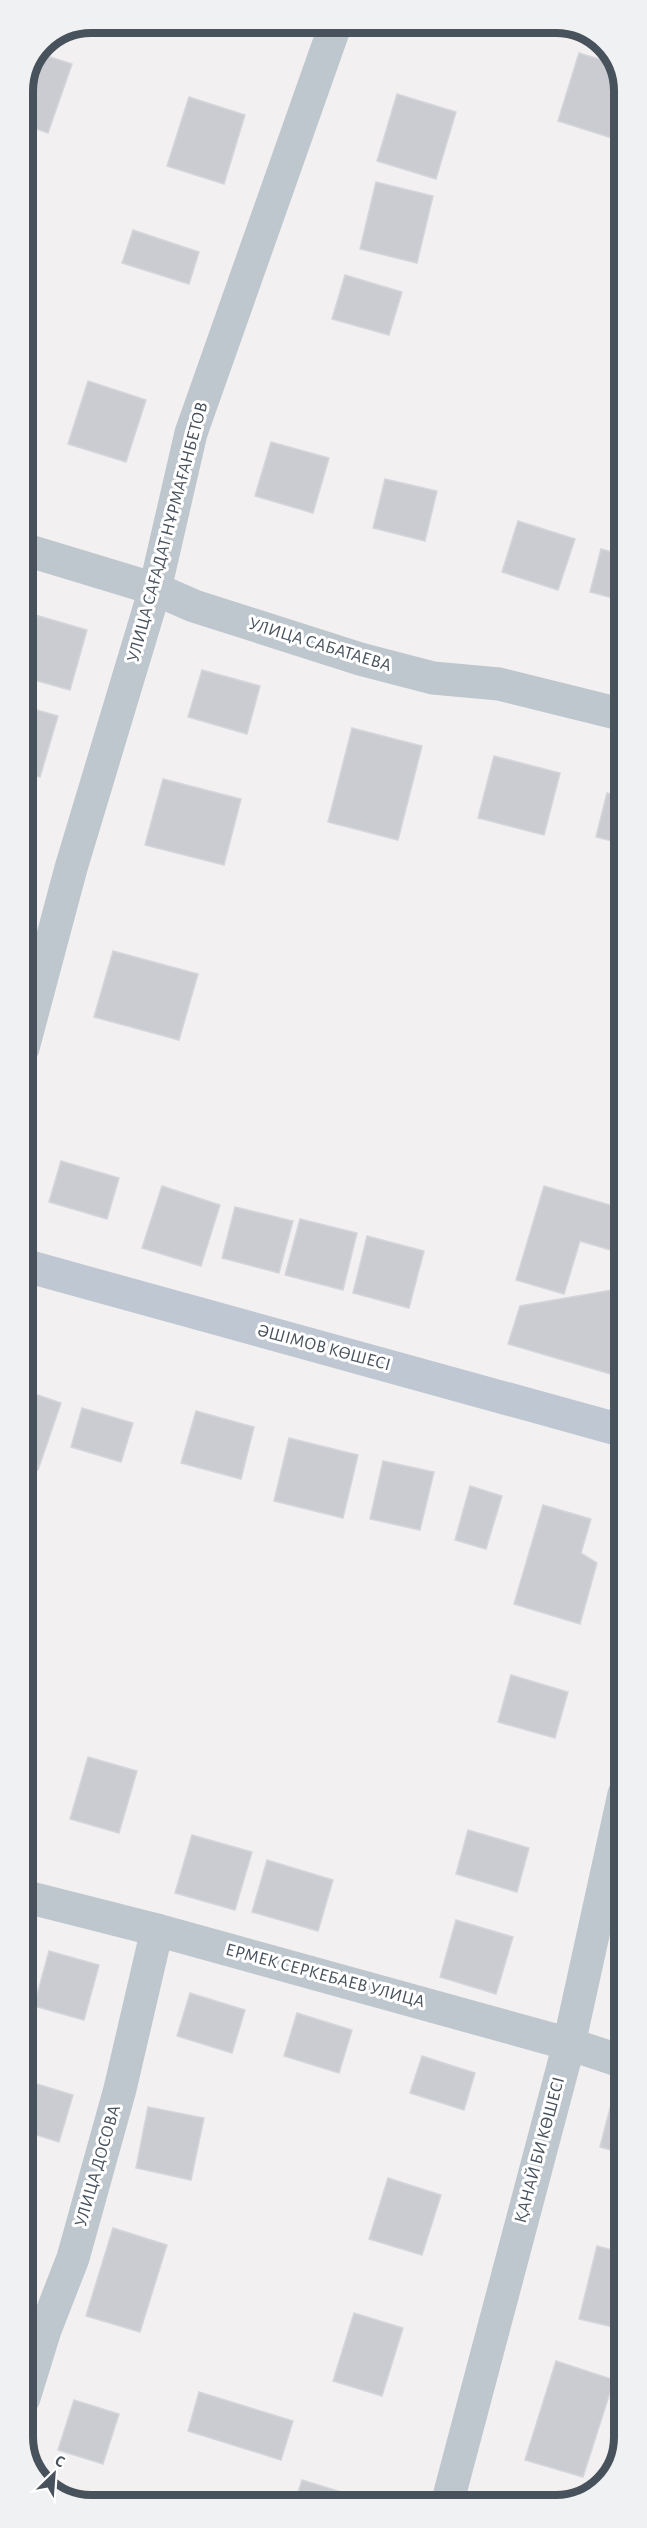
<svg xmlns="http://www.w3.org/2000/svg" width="647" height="2528" font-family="'Alegreya Sans',sans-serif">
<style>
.building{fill:#caccd2;stroke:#d4d6db;stroke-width:1.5}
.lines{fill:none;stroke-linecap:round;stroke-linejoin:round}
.street{stroke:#bec6ce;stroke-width:33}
.secondary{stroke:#bec7d2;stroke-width:33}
.labels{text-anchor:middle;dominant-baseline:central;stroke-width:6;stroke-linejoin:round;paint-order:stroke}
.street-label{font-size:18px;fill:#48525c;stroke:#fff}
.rim{fill:none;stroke:#48525c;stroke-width:8}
</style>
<rect width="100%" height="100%" fill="#f2f0f0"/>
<g class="building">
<polygon points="240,23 272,23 269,33"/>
<polygon points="38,53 72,64 48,133 23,124 23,91"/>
<polygon points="579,53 615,64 623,78 623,100 612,138 558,121"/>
<polygon points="397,94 456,112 436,179 377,161"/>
<polygon points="189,97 245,115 224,184 167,166"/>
<polygon points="376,182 433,196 417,263 360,249"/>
<polygon points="133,230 199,252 189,284 122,263"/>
<polygon points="345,275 402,292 389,335 332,319"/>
<polygon points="88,381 146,400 126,462 68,444"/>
<polygon points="271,442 329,458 313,513 255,496"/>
<polygon points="385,479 437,491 425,541 373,528"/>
<polygon points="518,521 575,539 558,590 502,572"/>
<polygon points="601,549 623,555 624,601 590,592"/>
<polygon points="25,612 87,630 70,690 23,677"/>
<polygon points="202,670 260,686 247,734 188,717"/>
<polygon points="23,706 58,716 40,777 23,771"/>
<polygon points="352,728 422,746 398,840 328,822"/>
<polygon points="494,756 560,773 544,835 478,818"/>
<polygon points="163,779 241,799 224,865 145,845"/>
<polygon points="607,793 624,798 624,844 596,837"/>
<polygon points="113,951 198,974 179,1040 94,1017"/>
<polygon points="61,1161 119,1178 107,1219 49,1202"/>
<polygon points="162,1186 220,1205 201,1266 142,1248"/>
<polygon points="544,1186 624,1209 624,1254 580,1241 564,1294 516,1280"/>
<polygon points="235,1207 293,1221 279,1273 222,1258"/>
<polygon points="300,1219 357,1233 343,1290 285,1275"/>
<polygon points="367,1236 424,1251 409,1308 353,1293"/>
<polygon points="624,1288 624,1378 508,1344 520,1306"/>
<polygon points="23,1390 61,1403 38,1470 23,1465"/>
<polygon points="82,1408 133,1423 121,1462 71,1447"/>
<polygon points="196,1411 254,1427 241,1479 181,1463"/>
<polygon points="289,1438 358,1455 343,1518 274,1501"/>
<polygon points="383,1461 434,1472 420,1530 370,1519"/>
<polygon points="470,1486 502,1496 486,1549 455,1540"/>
<polygon points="543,1505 591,1519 581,1553 597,1563 580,1624 514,1604"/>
<polygon points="511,1675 568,1692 555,1738 498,1722"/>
<polygon points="88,1757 137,1771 119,1833 70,1819"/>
<polygon points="468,1830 529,1848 517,1892 456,1874"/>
<polygon points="192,1835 252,1852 235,1910 175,1893"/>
<polygon points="267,1860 333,1880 318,1931 252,1912"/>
<polygon points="456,1920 513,1937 496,1994 440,1977"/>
<polygon points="49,1951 99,1965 84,2020 34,2006"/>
<polygon points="190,1993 245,2010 232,2053 177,2036"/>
<polygon points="297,2013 352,2030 339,2073 284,2056"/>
<polygon points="422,2056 475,2073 464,2110 410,2093"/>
<polygon points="24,2080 73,2095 59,2142 24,2131"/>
<polygon points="148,2107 204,2118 191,2180 136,2168"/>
<polygon points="610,2108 624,2112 624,2154 600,2147"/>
<polygon points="388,2178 441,2195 422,2255 369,2239"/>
<polygon points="24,2227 32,2230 24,2258"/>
<polygon points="113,2228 167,2245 140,2332 86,2316"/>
<polygon points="597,2246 624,2253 624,2296 617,2328 579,2319"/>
<polygon points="354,2313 403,2328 382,2396 333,2381"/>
<polygon points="556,2361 614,2380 583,2477 525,2460"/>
<polygon points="199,2392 293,2421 281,2460 188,2431"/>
<polygon points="74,2400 119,2414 103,2464 58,2450"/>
<polygon points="302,2480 351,2495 348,2505 294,2505"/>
<polygon points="500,2492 553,2504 498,2504"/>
</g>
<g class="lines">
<g class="street">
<polyline points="23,549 155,589 194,606 360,659 433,678 499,684 624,715"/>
<polyline points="23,1048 71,868 155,589 191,433 336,23"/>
<polyline points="23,1896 157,1930 569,2044 624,2062"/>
<polyline points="24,2398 45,2330 73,2258 120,2089 157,1930"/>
<polyline points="447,2504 569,2044 624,1794"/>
</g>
<polyline class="secondary" points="23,1265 624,1431"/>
</g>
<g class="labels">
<g class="street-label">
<text transform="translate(168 532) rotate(-75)">УЛИЦА САҒАДАТ НҰРМАҒАНБЕТОВ</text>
<text transform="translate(320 645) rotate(17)">УЛИЦА САБАТАЕВА</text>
<text transform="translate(324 1348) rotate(15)">ӘШІМОВ КӨШЕСІ</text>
<text transform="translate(325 1976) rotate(15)">ЕРМЕК СЕРКЕБАЕВ УЛИЦА</text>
<text transform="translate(540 2150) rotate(-75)">ҚАНАЙ БИ КӨШЕСІ</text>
<text transform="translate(98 2166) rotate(-74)">УЛИЦА ДОСОВА</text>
</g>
</g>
<path d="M0 0H647V2528H0ZM91 33H556A58 58 0 0 1 614 91V2437A58 58 0 0 1 556 2495H91A58 58 0 0 1 33 2437V91A58 58 0 0 1 91 33Z" fill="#f0f1f2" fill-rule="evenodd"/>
<path class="rim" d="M91 33H556A58 58 0 0 1 614 91V2437A58 58 0 0 1 556 2495H91A58 58 0 0 1 33 2437V91A58 58 0 0 1 91 33Z"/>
<g transform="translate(54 2474) rotate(25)" stroke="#ffffff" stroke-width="4.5" paint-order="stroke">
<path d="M0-4.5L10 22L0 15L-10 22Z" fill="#48525c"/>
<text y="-9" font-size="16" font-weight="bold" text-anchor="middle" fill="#48525c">С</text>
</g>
</svg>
